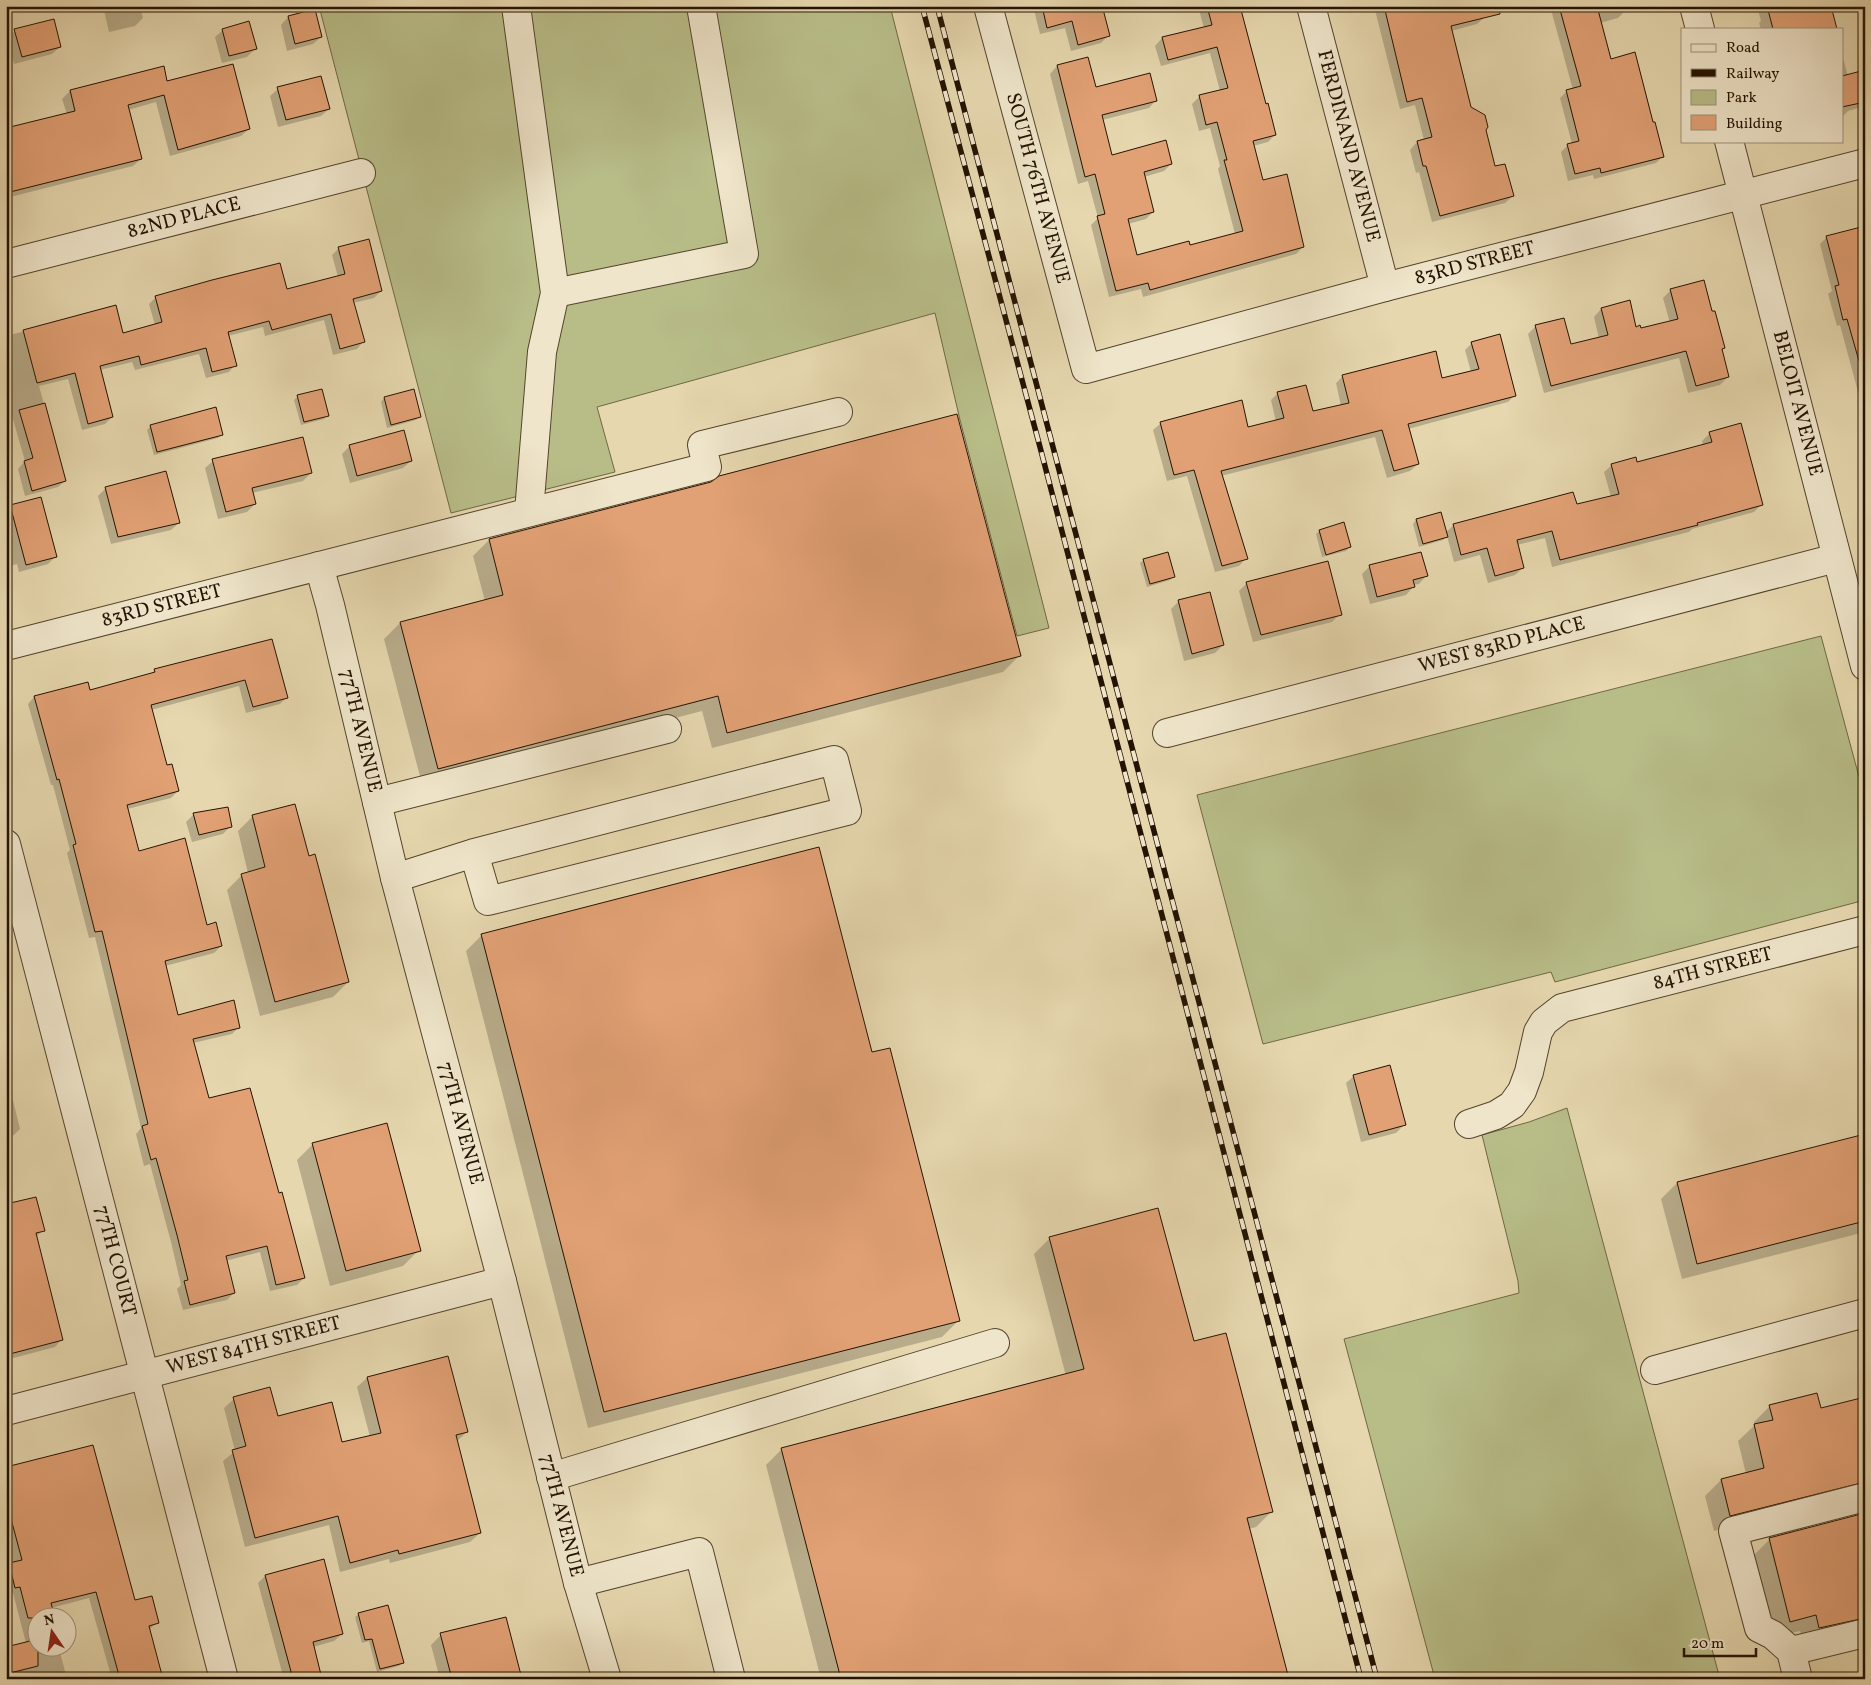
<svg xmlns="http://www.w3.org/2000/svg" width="1871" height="1685" font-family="Vollkorn,serif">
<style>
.green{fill:#b8bd88;stroke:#6e6844}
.shadow{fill:#0003}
.building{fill:#e2a175;stroke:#241300}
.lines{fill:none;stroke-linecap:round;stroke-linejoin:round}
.minor-casing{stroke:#54442c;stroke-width:30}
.minor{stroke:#efe5ca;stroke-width:28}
.rail-casing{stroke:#241300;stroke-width:5.5}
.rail{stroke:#efe5ca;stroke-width:4;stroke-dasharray:11;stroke-linecap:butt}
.labels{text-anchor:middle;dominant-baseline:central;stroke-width:5;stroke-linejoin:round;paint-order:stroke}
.street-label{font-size:20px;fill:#241300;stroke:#efe5ca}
</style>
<rect width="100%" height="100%" fill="#e6d7ae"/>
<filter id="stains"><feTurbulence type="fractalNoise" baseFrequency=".004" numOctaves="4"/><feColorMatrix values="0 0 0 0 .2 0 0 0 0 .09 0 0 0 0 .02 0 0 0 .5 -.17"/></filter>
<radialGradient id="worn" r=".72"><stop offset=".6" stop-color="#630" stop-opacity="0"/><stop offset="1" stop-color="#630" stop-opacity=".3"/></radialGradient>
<g class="green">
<polygon points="319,6 890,6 1049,628 1017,636 960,420 935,313 597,407 615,472 451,513"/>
<polygon points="1821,636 1865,799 1865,900 1555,982 1551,972 1263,1044 1197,795"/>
<polygon points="1567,1108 1720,1679 1435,1679 1344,1339 1519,1293 1518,1281 1482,1135 1529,1122"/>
</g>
<g class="shadow">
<polygon points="103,6 140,6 143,18 135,26 109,32"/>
<polygon points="1037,6 1101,6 1108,36 1101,43 1071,51 1065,28 1040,34 1034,10"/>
<polygon points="1198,6 1238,6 1265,105 1275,135 1268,142 1253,146 1262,182 1303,247 1296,254 1143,297 1141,289 1109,297 1091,225 1098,218 1088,181 1078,184 1050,74 1057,66 1087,59 1095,88 1156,100 1149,108 1102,120 1111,156 1171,164 1164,171 1144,177 1153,212 1146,219 1128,224 1136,256 1189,247 1235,234 1218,169 1220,166 1210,128 1199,131 1192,104 1199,97 1220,91 1210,53 1161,66 1155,46 1162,38 1204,28"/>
<polygon points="1374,6 1415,6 1485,17 1477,24 1451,31 1470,108 1484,130 1494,168 1513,196 1505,203 1432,222 1419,172 1416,173 1410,150 1417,142 1424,140 1415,105 1400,109"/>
<polygon points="1550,6 1624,6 1625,11 1618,18 1600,23 1610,60 1652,124 1663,156 1656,163 1594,179 1593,175 1568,181 1561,152 1568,145 1572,144 1560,98 1567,91 1573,90"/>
<polygon points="1757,6 1830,6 1835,29 1761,29 1759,23 1761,21"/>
<polygon points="314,11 321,37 313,44 287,51 281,25 288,17"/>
<polygon points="223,30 255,49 247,57 222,63 215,37"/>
<polygon points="15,31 60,47 52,54 14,64 7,38"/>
<polygon points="1842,54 1848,76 1865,73 1865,106 1848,111 1842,117"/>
<polygon points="163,68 166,82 249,129 241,136 170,156 156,102 128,110 141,159 133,166 6,198 6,132 67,114 62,99 70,91"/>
<polygon points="278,89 329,109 321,116 278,127 270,96"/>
<polygon points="1865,227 1865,418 1840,325 1837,326 1828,294 1832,291 1820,244 1827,237"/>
<polygon points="339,248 381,291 374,298 353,303 363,342 357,349 333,355 324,320 265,336 263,327 228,336 235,365 229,372 206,378 199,354 135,370 132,362 100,370 112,417 105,424 82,430 68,379 39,386 65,481 58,487 25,496 18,469 25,461 6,395 6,336 115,307 122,334 155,325 149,304 156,297 286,290 338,277 332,255"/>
<polygon points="1671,290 1723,348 1721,350 1728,377 1720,385 1688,393 1679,358 1544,393 1528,334 1536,326 1570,345 1599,339 1594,317 1601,309 1641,330 1670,323 1663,298"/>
<polygon points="1472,343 1515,395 1508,402 1408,429 1418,464 1410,471 1387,478 1375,437 1221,476 1246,558 1239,566 1215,572 1187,476 1167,481 1153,430 1161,423 1247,428 1276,422 1271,400 1278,393 1312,412 1341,406 1336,383 1343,376 1441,379 1471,372 1465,350"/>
<polygon points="298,396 327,415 324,419 301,425 294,400"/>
<polygon points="384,398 420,416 416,420 387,428 381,402"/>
<polygon points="151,426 222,434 218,438 154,455 147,430"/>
<polygon points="1710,433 1762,504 1754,512 1692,529 1689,532 1552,567 1545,538 1517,545 1523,568 1515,575 1488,583 1480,555 1454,562 1447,536 1443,540 1419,547 1413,524 1416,520 1440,514 1445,533 1454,525 1576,506 1611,497 1604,472 1612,465 1637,463 1703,446 1702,441"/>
<polygon points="350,446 411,461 403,468 350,483 342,454"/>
<polygon points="213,461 311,473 303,481 252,493 255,504 247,512 218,519 205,468"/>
<polygon points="711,483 1019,656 1003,672 712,748 702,711 422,784 384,639 400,623 485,601 473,556 489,540"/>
<polygon points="106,488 179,523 171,530 111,544 98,496"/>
<polygon points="11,506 56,556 48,564 19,572 17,564 6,567 6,511"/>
<polygon points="1319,531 1350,547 1346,551 1322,557 1316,534"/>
<polygon points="1144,560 1174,576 1170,580 1147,587 1140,563"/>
<polygon points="1370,566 1426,576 1419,584 1413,585 1413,587 1406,595 1370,604 1362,574"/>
<polygon points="1247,583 1340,614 1332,622 1253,642 1239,591"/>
<polygon points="1209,594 1223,645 1215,653 1184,661 1171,609 1178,602"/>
<polygon points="271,640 287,697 280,704 246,713 239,686 151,710 166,767 178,791 171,798 127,809 138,852 206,926 221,946 214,953 165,966 177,1016 239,1027 232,1034 193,1043 208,1100 278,1195 304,1278 297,1285 270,1291 260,1252 225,1261 234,1293 227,1300 183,1310 177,1289 181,1285 171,1242 150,1164 144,1166 136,1134 141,1128 95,937 89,938 67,853 70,850 53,785 51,785 28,704 34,697 87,683 90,692 150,675 155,670"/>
<polygon points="194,814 231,826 223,834 192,842 186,822"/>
<polygon points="253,816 308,857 348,982 333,997 260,1016 227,890 242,875 248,873 238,831"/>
<polygon points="482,935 871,1054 958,1321 942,1337 588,1428 466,951"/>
<polygon points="1354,1076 1404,1125 1396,1133 1361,1142 1346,1083"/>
<polygon points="11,1092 20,1129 14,1135 6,1137 6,1094"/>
<polygon points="1865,1135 1865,1232 1682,1279 1661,1199 1677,1183"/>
<polygon points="313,1144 419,1250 403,1266 330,1286 297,1160"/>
<polygon points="6,1206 43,1230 36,1237 61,1340 55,1347 6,1360"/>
<polygon points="1050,1238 1193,1343 1272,1511 1256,1527 1249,1529 1287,1679 821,1679 766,1465 782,1449 1066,1376 1034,1254"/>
<polygon points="447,1357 467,1432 456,1442 480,1533 470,1542 390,1563 389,1559 340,1572 329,1525 245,1547 223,1461 235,1451 224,1408 234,1399 341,1444 370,1437 357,1387 367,1378"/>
<polygon points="1865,1398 1865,1510 1844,1497 1714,1531 1705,1496 1721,1480 1746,1474 1738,1441 1755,1425 1754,1422 1770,1406 1820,1410"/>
<polygon points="6,1468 134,1602 157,1622 149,1630 162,1679 101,1679 110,1672 89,1598 51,1608 38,1618 38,1648 59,1648 67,1679 6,1679 6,1648 26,1643 13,1593 8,1595 6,1586"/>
<polygon points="1865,1510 1864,1617 1848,1633 1803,1643 1800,1631 1774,1637 1754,1555 1770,1539 1865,1514"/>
<polygon points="265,1576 342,1634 334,1641 313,1647 321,1679 277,1679 282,1672 258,1583"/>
<polygon points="359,1614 402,1663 399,1666 377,1672 369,1641 362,1643 355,1617"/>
<polygon points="441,1635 521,1679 440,1679 431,1645"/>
</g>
<g class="building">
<polygon points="1042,6 1104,6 1104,13 1110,36 1078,45 1072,21 1047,28"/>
<polygon points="1207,6 1240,6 1266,104 1268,103 1276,135 1253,141 1263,180 1287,174 1304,247 1150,290 1148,283 1116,291 1097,216 1105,214 1095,174 1085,177 1057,65 1088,57 1096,87 1150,73 1157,101 1102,115 1112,155 1166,140 1172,164 1144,172 1154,212 1128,219 1137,255 1189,241 1190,245 1243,231 1224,160 1227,160 1217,122 1206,125 1199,95 1228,88 1217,47 1168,60 1162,37 1212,25"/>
<polygon points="1384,6 1499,6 1500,14 1451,26 1471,107 1485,115 1488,127 1486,130 1495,166 1505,164 1514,196 1440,216 1426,166 1423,166 1417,141 1432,137 1422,98 1407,102"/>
<polygon points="1559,6 1597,6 1611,59 1635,52 1653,122 1655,122 1664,157 1601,173 1600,168 1575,174 1567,144 1579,141 1566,90 1581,86"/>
<polygon points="1767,6 1831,6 1837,29 1773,29"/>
<polygon points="315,9 322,37 295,44 288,16"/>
<polygon points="54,19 61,47 22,57 14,29"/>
<polygon points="249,21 257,49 229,56 222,29"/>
<polygon points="233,64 250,129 178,150 164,95 128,105 142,159 6,193 6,128 75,111 70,90 164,66 167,81"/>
<polygon points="1865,70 1865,102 1842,107 1842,76"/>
<polygon points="321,76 330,109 286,120 277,87"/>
<polygon points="1865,226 1865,360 1859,361 1847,319 1843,320 1835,286 1839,285 1826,236"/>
<polygon points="369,239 382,291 353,299 365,342 340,349 331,314 272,330 269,321 228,332 237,366 212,372 206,348 141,365 139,356 100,366 113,417 88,424 75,373 37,383 23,330 116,305 123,333 162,322 155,296 212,280 280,263 287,289 345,274 338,247"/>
<polygon points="1704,280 1712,311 1715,311 1725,348 1722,349 1729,377 1696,386 1686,351 1551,386 1535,325 1564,318 1571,344 1608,335 1601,308 1630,300 1636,327 1640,325 1641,328 1678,319 1670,289"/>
<polygon points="1500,334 1516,396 1408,424 1419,464 1394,471 1382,430 1221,471 1248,559 1222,566 1194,470 1174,475 1160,422 1242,400 1248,427 1284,418 1277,392 1306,385 1313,411 1349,403 1342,375 1436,351 1442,378 1479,369 1471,342"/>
<polygon points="322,389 329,416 304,422 297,395"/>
<polygon points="414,389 421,417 391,425 384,397"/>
<polygon points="45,403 66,481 32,491 24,461 33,458 19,410"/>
<polygon points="216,407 223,435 157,452 150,425"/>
<polygon points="957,414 1021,656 727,733 718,696 438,769 400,622 503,595 489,539 711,482 719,476"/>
<polygon points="1741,423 1763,505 1697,523 1698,525 1560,560 1552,531 1517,540 1524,568 1495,576 1487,548 1461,555 1453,524 1573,492 1577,504 1619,494 1611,464 1636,457 1637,462 1712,442 1709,432"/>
<polygon points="404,430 412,461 357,476 349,445"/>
<polygon points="303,437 312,473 252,488 256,504 226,512 212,459"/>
<polygon points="166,471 180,523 118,537 105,487"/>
<polygon points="41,497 57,557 26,565 10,505"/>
<polygon points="1441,512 1448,537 1423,544 1416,519"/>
<polygon points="1344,522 1351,547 1326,555 1319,530"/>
<polygon points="1168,552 1175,577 1150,584 1143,559"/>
<polygon points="1421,552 1428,576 1413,580 1415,587 1377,597 1369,565"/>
<polygon points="1328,561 1342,615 1261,635 1246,582"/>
<polygon points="1210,592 1224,645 1192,654 1178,600"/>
<polygon points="272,639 288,698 253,707 245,680 151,705 167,765 172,764 179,791 127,805 139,851 185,838 207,925 216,922 222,946 165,961 178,1015 234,1000 240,1028 193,1039 209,1098 250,1088 279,1193 282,1192 305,1278 276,1285 267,1246 226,1256 235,1293 190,1305 184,1281 188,1280 177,1235 156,1158 151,1160 142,1126 148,1124 102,931 95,932 73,845 76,844 59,779 57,780 34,696 88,682 90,690 155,672 154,669"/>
<polygon points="295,804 309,856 315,854 349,982 275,1002 241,874 265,867 252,815"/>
<polygon points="228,807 232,827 199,835 193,813"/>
<polygon points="819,847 872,1052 890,1048 960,1321 604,1412 481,934"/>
<polygon points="1390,1065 1406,1125 1369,1135 1353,1075"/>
<polygon points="387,1123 421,1251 346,1271 312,1143"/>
<polygon points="1865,1134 1865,1221 1697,1264 1677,1182"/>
<polygon points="36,1197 45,1231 36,1233 63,1340 6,1355 6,1204"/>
<polygon points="1158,1208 1194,1341 1226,1333 1273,1512 1247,1518 1289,1679 841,1679 781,1448 1084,1369 1049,1237"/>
<polygon points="448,1356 468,1432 456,1435 481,1533 399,1554 398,1550 350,1563 338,1516 255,1538 232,1450 246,1446 233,1397 270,1387 278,1416 332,1402 342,1442 381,1433 367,1377"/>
<polygon points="1817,1393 1821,1408 1865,1397 1865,1482 1730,1516 1721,1479 1764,1468 1754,1424 1773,1420 1769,1405"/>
<polygon points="93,1445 135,1600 152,1596 159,1623 149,1626 163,1679 120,1679 96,1592 51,1603 55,1618 28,1618 20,1587 15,1588 9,1563 22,1560 6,1500 6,1467"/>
<polygon points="1865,1513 1865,1618 1819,1628 1816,1615 1790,1622 1769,1538"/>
<polygon points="324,1559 343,1634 313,1642 322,1679 293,1679 265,1575"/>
<polygon points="388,1605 404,1663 380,1669 372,1639 365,1640 358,1613"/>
<polygon points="506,1617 522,1679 452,1679 440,1633"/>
<polygon points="38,1639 38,1666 6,1674 6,1647"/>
</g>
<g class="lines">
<g class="minor-casing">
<g id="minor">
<polyline points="516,6 555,293 542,352 529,512"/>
<path id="s1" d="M988,6L1086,369L1385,287L1865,163"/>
<path id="s2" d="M1311,6L1385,287"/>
<polyline points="1694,6 1700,29"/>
<path id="s3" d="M1729,141L1865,666"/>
<path id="s4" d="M6,264L361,173"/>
<polyline points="555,293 744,254 701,6"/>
<path id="s5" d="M319,566L330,605L395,878L502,1281L578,1583L607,1679"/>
<path id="s6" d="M6,646L707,467L702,445L838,412"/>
<path id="s7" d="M1167,733L1836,558"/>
<polyline points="377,802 667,729"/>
<path id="s8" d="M6,844L224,1679"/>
<polyline points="395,878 474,853 834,760 847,811 488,901 474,853"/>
<path id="s9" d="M1469,1124L1496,1115L1512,1105L1522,1091L1529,1072L1538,1032L1544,1022L1562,1008L1865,930"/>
<polyline points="1655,1370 1865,1313"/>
<path id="s10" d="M6,1411L502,1281"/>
<polyline points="551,1477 995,1343"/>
<polyline points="578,1583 699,1552 731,1679"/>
<polyline points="1791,1651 1865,1633"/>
<polyline points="1798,1679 1791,1651 1773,1635 1759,1628 1733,1531 1865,1497"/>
</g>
</g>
<use href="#minor" class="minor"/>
<g class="rail-casing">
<g id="rail">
<polyline points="922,6 1040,447 1361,1679"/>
<polyline points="937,6 1377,1679"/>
</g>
</g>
<use href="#rail" class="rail"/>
</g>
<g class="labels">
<g class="street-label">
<text stroke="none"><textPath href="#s2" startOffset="145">FERDINAND AVENUE</textPath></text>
<text stroke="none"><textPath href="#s1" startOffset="189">SOUTH 76TH AVENUE</textPath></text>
<text stroke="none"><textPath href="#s4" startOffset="184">82ND PLACE</textPath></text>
<text stroke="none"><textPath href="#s1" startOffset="779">83RD STREET</textPath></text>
<text stroke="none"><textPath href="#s3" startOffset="271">BELOIT AVENUE</textPath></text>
<text stroke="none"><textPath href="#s6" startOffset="161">83RD STREET</textPath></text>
<text stroke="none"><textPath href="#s7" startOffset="346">WEST 83RD PLACE</textPath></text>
<text stroke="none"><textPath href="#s5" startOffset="170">77TH AVENUE</textPath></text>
<text stroke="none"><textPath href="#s9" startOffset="316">84TH STREET</textPath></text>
<text stroke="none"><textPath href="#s5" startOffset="575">77TH AVENUE</textPath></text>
<text stroke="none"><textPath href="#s8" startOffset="431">77TH COURT</textPath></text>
<text stroke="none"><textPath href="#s10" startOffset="256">WEST 84TH STREET</textPath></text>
<text stroke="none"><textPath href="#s5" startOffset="980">77TH AVENUE</textPath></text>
</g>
</g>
<rect width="1871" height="1685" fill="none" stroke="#e6d7ae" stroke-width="25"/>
<rect x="8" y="8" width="1856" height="1670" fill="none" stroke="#241300" stroke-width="2.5"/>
<rect x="12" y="12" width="1846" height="1660" fill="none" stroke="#241300"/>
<rect x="1681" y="28" width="162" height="115" fill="#efe5ca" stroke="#9e9179"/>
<rect x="1691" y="44" width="25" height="8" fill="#efe5ca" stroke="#9e9179"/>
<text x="1726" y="52" font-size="15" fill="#241300">Road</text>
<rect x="1691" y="69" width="25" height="8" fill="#241300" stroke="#9e9179"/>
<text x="1726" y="78" font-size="15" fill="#241300">Railway</text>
<rect x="1691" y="90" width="25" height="15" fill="#b8bd88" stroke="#9e9179"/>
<text x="1726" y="102" font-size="15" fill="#241300">Park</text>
<rect x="1691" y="115" width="25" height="15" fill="#e2a175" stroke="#9e9179"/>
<text x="1726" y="128" font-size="15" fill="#241300">Building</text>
<g transform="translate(52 1632) rotate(347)"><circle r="24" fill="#efe5ca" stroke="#9e9179"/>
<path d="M0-4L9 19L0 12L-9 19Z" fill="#8f2418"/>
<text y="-8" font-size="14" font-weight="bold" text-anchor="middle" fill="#241300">N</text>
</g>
<path d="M1684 1648v8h72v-8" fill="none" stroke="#241300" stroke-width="2.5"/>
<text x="1691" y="1648" font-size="15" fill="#241300" stroke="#efe5ca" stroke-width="4" paint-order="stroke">20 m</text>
<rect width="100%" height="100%" filter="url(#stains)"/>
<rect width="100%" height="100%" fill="url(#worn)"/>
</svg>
